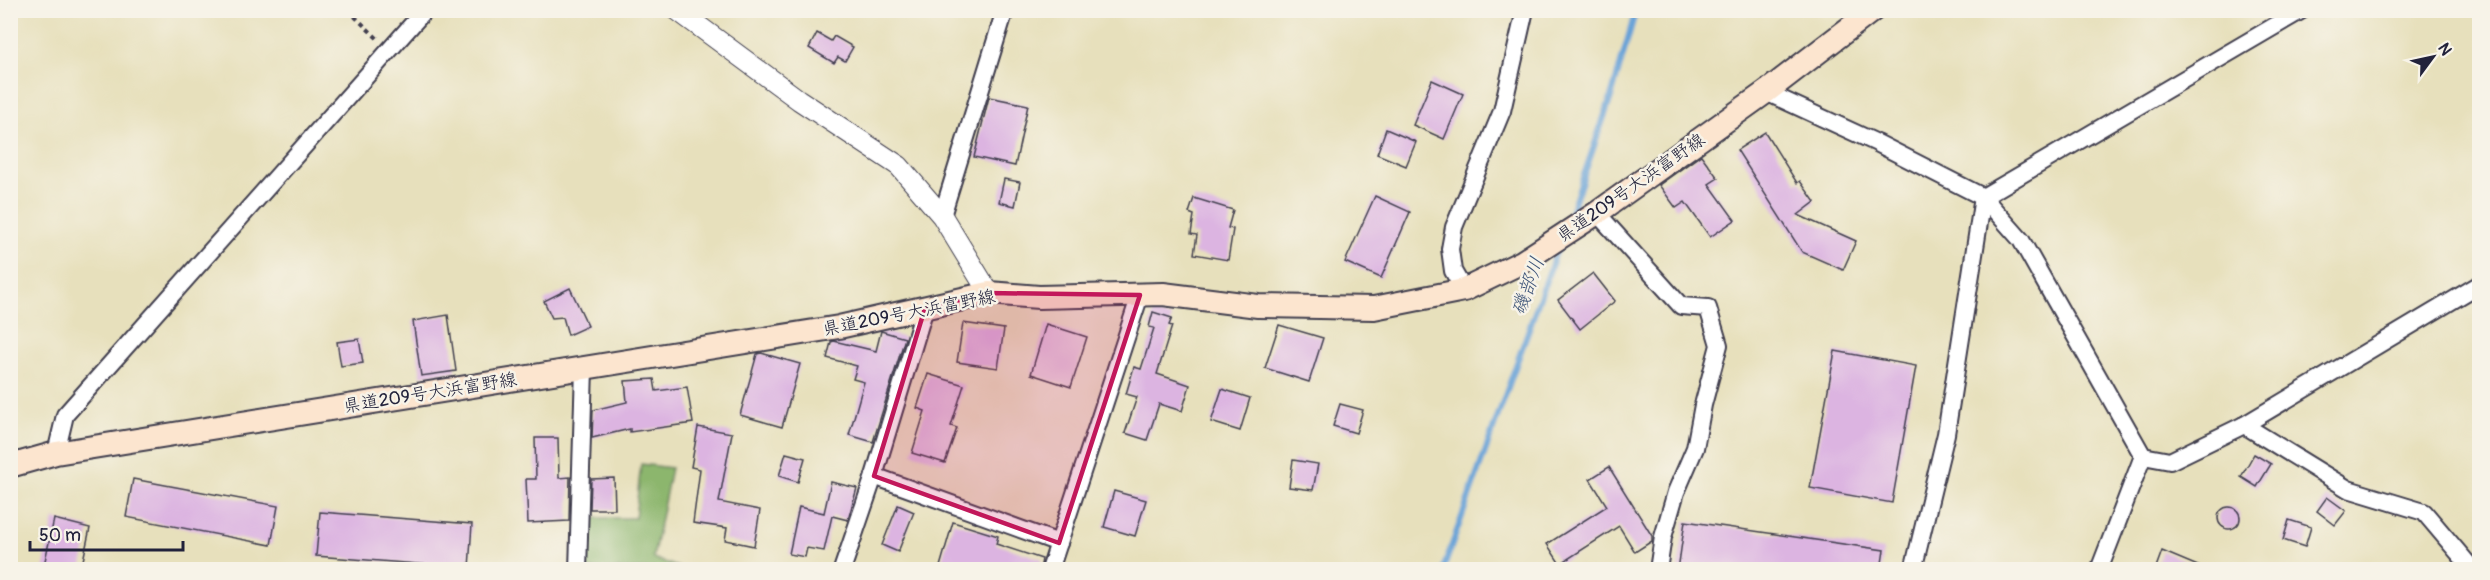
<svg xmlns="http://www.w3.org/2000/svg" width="2490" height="580" font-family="Pangolin,'Klee One',sans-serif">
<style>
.forest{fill:#8cb66d;stroke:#576c54;stroke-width:1.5}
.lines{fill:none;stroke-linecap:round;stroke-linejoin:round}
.stream{stroke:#68a2d7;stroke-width:6}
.building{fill:#dcb4e1}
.minor-casing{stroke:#403e4e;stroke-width:20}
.tertiary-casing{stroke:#403e4e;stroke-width:22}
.secondary-casing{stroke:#403e4e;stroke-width:26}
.path{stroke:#403e4e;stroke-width:4;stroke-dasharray:4.5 4.5;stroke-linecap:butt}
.minor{stroke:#fff;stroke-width:16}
.tertiary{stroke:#fff;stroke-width:20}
.secondary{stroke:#fce5cf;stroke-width:22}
.marked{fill:#c2185b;fill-opacity:0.2;stroke:#c2185b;stroke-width:4.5;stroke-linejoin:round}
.labels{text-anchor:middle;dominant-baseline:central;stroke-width:5;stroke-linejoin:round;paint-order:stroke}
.street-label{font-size:18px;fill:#22223b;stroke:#f7f3e8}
.water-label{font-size:20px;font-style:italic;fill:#3e5579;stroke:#f7f3e8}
</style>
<rect width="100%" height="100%" fill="#f7f3e8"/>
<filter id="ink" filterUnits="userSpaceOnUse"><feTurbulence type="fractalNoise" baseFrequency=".0167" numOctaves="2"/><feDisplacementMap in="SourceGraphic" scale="12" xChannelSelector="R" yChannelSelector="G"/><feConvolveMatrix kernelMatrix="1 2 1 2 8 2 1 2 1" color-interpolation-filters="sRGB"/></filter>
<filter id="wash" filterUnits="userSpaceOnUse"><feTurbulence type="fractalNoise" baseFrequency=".008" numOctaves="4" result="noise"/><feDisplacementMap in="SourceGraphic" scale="24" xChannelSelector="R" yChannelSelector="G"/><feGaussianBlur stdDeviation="1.35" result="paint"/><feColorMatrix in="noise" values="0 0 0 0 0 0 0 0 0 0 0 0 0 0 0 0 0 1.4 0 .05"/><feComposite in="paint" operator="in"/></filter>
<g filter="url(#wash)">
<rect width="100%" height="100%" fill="#e7e0bc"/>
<polygon class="forest" points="641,464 671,468 653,558 683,569 587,569 588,518 635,518"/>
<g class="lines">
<g class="stream">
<polyline points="1567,224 1612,94 1636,10"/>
<polyline points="1443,570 1558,247"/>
</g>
</g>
<g id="blocks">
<g class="building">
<polygon points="817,33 831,41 834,36 853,47 845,61 838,57 834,63 809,48"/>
<polygon points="1432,80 1463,94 1444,139 1413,125"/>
<polygon points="989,97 1028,105 1015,166 974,157"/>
<polygon points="1386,129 1416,142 1406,166 1377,154"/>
<polygon points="1765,132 1797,183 1800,181 1815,202 1798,215 1856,241 1843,270 1802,252 1737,150"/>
<polygon points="1701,155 1718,178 1709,184 1735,220 1710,237 1685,202 1676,208 1659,185"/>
<polygon points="1004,179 1020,182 1015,206 999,202"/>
<polygon points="1375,196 1410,212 1381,278 1345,262"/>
<polygon points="1194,198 1233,210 1228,228 1233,229 1228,260 1194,254 1197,235 1191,234 1194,215 1189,213"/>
<polygon points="1593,273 1615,301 1580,329 1558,300"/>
<polygon points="570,288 588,326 568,335 563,317 552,318 544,301"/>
<polygon points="1153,312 1172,318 1169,325 1172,326 1157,374 1190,385 1182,411 1159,404 1147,440 1125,433 1137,397 1126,394 1134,367 1141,369 1154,328 1149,327"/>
<polygon points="448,315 456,371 421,376 413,321"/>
<polygon points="963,323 1004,329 998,368 957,362"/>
<polygon points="1046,324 1087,337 1071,387 1031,374"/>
<polygon points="1279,325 1323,338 1309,382 1265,368"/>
<polygon points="881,331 905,338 873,442 849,435 864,382 853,379 857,366 827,358 831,342 834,341 876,351"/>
<polygon points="359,339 363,363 341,366 337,342"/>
<polygon points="1835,351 1916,366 1892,503 1810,488"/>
<polygon points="761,353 800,364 782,427 740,415 757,354"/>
<polygon points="928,374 964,385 951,426 957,428 945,463 912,453 925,411 917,408"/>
<polygon points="654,379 656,391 687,387 693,423 630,432 630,429 592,438 593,410 627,402 625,381"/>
<polygon points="1222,389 1250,398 1240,431 1211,422"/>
<polygon points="1340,404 1363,410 1356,433 1333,426"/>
<polygon points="698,427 732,433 719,502 760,510 754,546 725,540 727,528 693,523 700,469 691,467"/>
<polygon points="535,438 558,438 559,478 570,477 569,521 528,523 526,479 536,479"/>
<polygon points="786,453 805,458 798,482 779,476"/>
<polygon points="2254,454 2271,464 2257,487 2241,477"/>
<polygon points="1293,460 1318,464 1313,490 1289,487"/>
<polygon points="1609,467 1652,536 1652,541 1635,552 1619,526 1560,564 1547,544 1607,506 1590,479"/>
<polygon points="614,478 615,509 590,509 591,479"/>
<polygon points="133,479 278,506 271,545 126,517"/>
<polygon points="831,482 857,488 848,520 832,516 824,551 807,548 805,557 789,554 799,507 824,513"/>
<polygon points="1114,491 1146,500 1135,536 1104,527"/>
<polygon points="2327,497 2346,511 2335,525 2317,511"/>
<polygon points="898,505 914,512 898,552 882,545"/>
<circle cx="2229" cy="518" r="11"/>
<polygon points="320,512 472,524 469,568 316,556"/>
<polygon points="54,519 90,528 81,570 43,570"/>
<polygon points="2289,520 2311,527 2305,547 2283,540"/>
<polygon points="1685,521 1884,550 1881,570 1678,570"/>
<polygon points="953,522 998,536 996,544 1042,559 1040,570 939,570"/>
<polygon points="2162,551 2205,569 2205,570 2155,570"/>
</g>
</g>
</g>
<g filter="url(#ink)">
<use href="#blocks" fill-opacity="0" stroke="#403e4e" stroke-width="1.5"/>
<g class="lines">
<g class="minor-casing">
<g id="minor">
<polyline points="1766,92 1877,143 1983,197 2021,240 2143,456 2170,461 2244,425 2480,284"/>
<polyline points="1983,197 2302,10"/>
<polyline points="1597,213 1681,306 1708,308 1719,345 1703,405 1695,448 1676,492 1663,537 1658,570"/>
<polyline points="942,216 1005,10"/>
<polyline points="1464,290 1453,271 1450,249 1454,227 1502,111 1525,10"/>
<polyline points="2244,425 2348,489 2424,512 2473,570"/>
<polyline points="56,453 65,415 425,10"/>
<polyline points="874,476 1059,543"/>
<polyline points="578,570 584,368"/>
<polyline points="842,570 874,476 925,308"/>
<polyline points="1050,570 1140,295"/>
<polyline points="1913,570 1946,434 1983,197"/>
<polyline points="2099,570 2143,456"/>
</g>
</g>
<g class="tertiary-casing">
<polyline id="tertiary" points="677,10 799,100 899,166 942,216 989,293"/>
</g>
<g class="secondary-casing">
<polyline id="secondary" points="10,466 56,453 839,327 989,293 1039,297 1163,294 1258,306 1374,308 1464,290 1522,262 1597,213 1766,92 1873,10"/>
</g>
<polyline class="path" points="348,10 378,39"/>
<use href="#minor" class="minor"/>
<use href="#tertiary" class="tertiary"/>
<use href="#secondary" class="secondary"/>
</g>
</g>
<path class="marked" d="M989,293L1140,295L1059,543L874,476L925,308Z"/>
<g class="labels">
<g class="street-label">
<text transform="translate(1631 188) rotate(-35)">県道209号大浜富野線</text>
<text transform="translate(909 313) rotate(-11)">県道209号大浜富野線</text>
<text transform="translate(430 393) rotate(-9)">県道209号大浜富野線</text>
</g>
<g class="water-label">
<text transform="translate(1528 286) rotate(-70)">磯部川</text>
</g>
</g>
<rect width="2490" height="580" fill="none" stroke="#f7f3e8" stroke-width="36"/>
<g transform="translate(2433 57) rotate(57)" stroke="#f7f3e8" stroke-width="4.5" paint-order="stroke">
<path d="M0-4.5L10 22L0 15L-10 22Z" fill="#22223b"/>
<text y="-9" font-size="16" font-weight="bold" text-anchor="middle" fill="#22223b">N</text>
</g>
<path d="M30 541v9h153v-9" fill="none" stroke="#22223b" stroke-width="3"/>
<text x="39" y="541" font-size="18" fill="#22223b" stroke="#f7f3e8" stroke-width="4.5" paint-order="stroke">50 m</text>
</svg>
